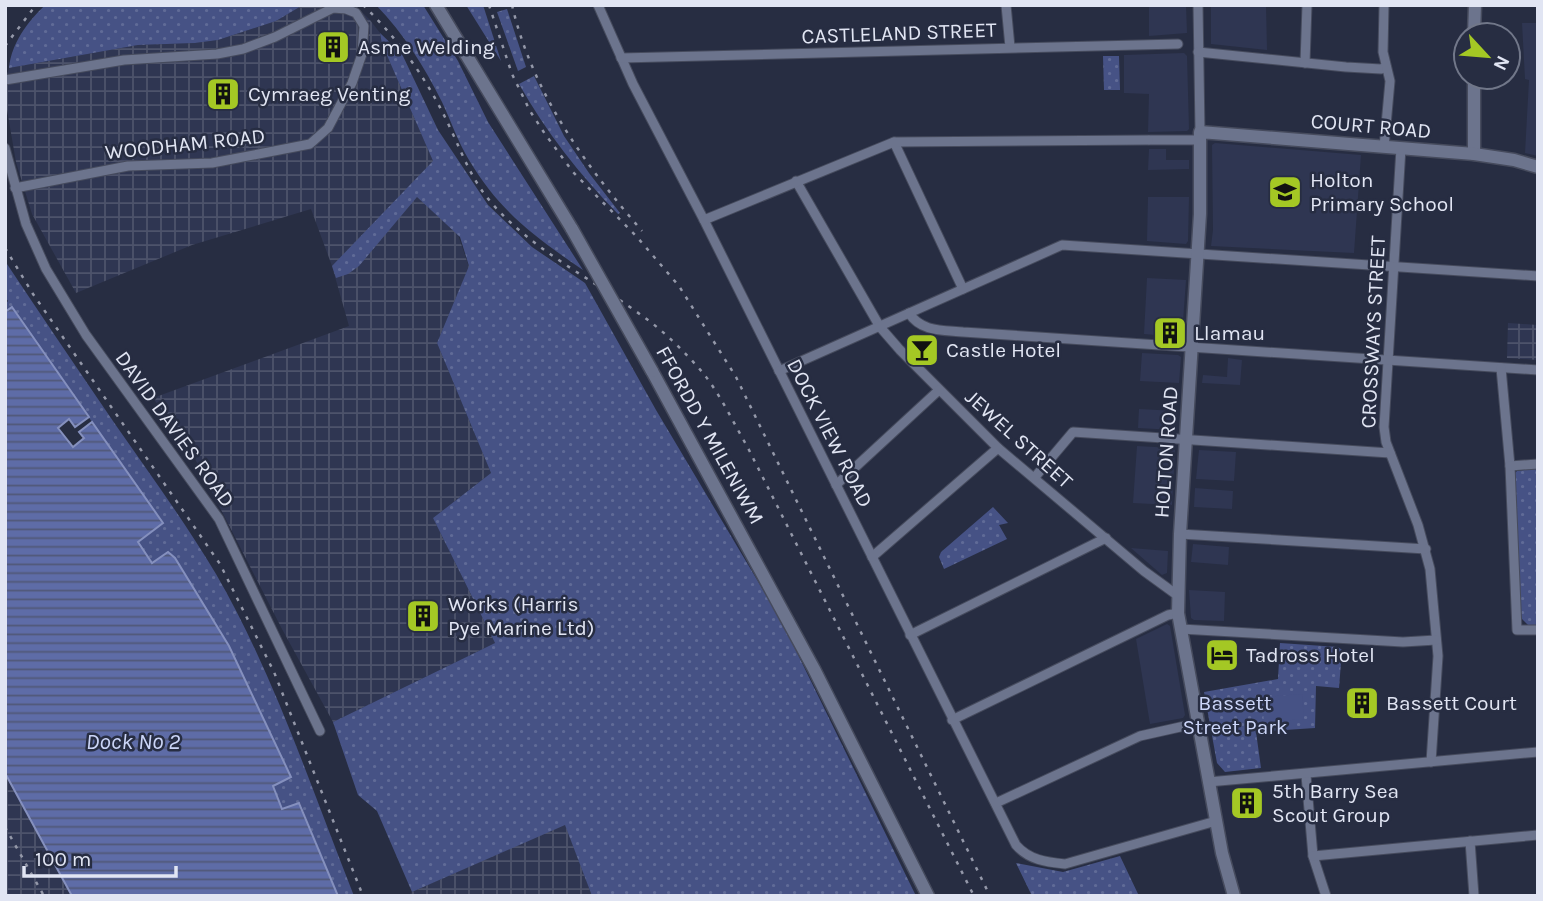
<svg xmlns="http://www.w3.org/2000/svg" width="1543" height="901" font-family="Karla,sans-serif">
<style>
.built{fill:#2f3652}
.industrial{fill:url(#industrial-grid)}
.green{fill:url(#green-dots)}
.pitch{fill:#465285}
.water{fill:url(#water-rules);stroke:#8590be;stroke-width:2}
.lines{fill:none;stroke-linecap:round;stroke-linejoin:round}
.street-casing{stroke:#464b5d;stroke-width:11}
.secondary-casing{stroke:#464b5d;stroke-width:15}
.street{stroke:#6c748d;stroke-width:9}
.secondary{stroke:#6c748d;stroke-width:12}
.rail{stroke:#9498a9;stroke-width:2.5;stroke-dasharray:3.5 7;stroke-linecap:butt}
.secondary-bridge-casing{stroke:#464b5d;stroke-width:15;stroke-linecap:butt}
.secondary-bridge{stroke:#6c748d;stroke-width:12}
.labels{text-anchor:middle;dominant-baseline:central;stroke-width:5;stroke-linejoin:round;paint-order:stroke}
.street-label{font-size:21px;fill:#e1e5f3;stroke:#272d42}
.poi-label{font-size:21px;fill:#e1e5f3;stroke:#272d42;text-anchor:start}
.park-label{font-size:21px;fill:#cdd7fa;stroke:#272d42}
.water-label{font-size:23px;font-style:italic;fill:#cbd5f7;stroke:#272d42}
</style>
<defs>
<pattern id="industrial-grid" width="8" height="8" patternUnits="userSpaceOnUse" patternTransform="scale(1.75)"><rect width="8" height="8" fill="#2f3652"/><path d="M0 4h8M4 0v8" fill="none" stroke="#4d536b"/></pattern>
<pattern id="green-dots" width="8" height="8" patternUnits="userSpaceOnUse" patternTransform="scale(1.75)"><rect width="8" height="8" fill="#465285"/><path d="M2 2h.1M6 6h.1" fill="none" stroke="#606b97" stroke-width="1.8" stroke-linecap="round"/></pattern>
<pattern id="water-rules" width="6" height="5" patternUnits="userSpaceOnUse" patternTransform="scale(1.75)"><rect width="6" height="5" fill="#5e6ca7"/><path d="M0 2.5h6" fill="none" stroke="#515878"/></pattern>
</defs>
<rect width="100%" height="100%" fill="#272d42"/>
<g class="built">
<polygon points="1149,5 1186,5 1187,33 1149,36"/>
<polygon points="1211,5 1266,5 1267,50 1211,44"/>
<polygon points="1522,23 1538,23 1538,156 1525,153 1529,80 1525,79"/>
<polygon points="1184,53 1187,56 1189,129 1187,131 1148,132 1149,94 1124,93 1124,55"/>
<polygon points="1215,143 1361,155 1354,253 1211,246 1213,230 1212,145"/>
<polygon points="1149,149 1166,149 1166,160 1189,160 1189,169 1148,170"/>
<polygon points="1148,197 1189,197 1188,241 1186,244 1147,241"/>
<polygon points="1147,278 1186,280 1182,335 1180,337 1144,334"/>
<polygon points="1142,353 1178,355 1181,357 1179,383 1140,381"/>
<polygon points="1228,358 1242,360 1240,385 1202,383 1203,375 1227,377"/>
<polygon points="1139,409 1177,411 1176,428 1174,430 1138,428"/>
<polygon points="1137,446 1173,448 1175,450 1172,505 1133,503"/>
<polygon points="1199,450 1236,452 1234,481 1196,479"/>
<polygon points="1195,488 1233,491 1232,509 1194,507"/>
<polygon points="1193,544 1229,547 1228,565 1191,562"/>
<polygon points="1131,548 1168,551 1167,573 1162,575"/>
<polygon points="1189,590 1225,592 1224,621 1194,620 1191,618"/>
<polygon points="1167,624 1170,626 1185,715 1183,718 1150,724 1136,639"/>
</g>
<g class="industrial">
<polygon points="303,5 355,5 370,20 380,33 382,44 433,161 469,267 437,343 491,473 433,518 495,643 333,722 282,629 191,451 153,398 349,326 332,266 311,209 192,245 76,293 32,214 16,162 5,98 5,83 9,68 138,45 195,43 218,40 276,21"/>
<polygon points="1508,323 1538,325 1538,360 1507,358"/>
<polygon points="5,773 72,896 5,896"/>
<polygon points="565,824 592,896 408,896 412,892"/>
</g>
<g class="green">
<path d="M45,5H303L276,21L218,40L195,43L138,45L9,68C12,42 27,23 45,5Z"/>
<path d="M376,5H423L458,61L488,122L583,270C535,237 500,212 469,160C458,142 451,121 442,102C424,66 404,34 376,5Z"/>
<polygon points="466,5 483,5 501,61"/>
<polygon points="507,9 526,67 518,71 497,12"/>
<polygon points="380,33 402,54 438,130 488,205 532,247 585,283 656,410 781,620 916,896 592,896 565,825 412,892 377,811 358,795 333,722 495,643 433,518 491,473 437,343 469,266 460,237 417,197 359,266 348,274 336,278 332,266 433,161 382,44"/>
<polygon points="1103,56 1119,56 1120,90 1104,90"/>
<path d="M534,76L564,136L589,173L620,213L618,214C579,174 546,132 519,84Z"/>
<path d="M5,261C41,315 78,370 115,424C149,473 185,522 216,574C273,672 312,790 354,896H338L300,803L282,809L272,786L291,777L229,646L152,563L138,542L163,523L12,308L5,312V304L8,301L5,297Z"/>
<polygon points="1538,468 1538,626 1529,626 1521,618 1512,476 1517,471"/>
<polygon points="993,507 1008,523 999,525 1007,539 944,569 939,557 941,552"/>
<polygon points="1280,643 1338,647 1342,650 1339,688 1316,686 1315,728 1256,732 1261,768 1225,772 1217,763 1204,692 1278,679"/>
<polygon points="1120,856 1139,896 1032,896 1016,863 1063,872"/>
</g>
<polygon class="pitch" points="1302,694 1304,719 1264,722 1262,697"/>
<polygon class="water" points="12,307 89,417 75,427 69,419 58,428 73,447 84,438 79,432 92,422 163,523 138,542 152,563 168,552 175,558 229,646 291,777 273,786 282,809 299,803 338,896 72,896 5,773 5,312"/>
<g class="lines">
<g class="street-casing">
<g id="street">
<path d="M598,5L633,84L704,220L1016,845C1029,860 1046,862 1065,864L1216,821"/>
<polyline points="1006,5 1010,47"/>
<polyline points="1198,5 1200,132"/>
<polyline points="1198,52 1346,67 1381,69 1386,67"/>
<polyline points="621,58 1178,44"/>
<polyline points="1305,63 1307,5"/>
<polyline points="5,80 124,60 217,54 243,49 275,37 333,8 346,9 356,13 364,26 362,54 352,83 328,128 310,144 212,163 128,166 15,188"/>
<polyline points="1150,140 1200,140"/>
<polyline points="894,142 963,289"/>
<polyline points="1384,147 1390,81 1383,52 1384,5"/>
<polyline points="5,148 26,224 46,269 86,335 219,519 320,731"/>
<polyline points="1401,148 1384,427 1386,442 1418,525 1430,569 1438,656 1431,762"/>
<polyline points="796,181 880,327 900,350 998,448 1144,571 1177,595"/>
<polyline points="704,220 894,142 1148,140"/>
<path d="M909,313C921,332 943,330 963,332L1538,370"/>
<polyline points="1501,368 1510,466 1517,630 1538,630"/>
<polyline points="779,371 1062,245 1538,276"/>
<polyline points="1510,466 1538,464"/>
<polyline points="1035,477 1073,432 1390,453"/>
<polyline points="836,485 939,390"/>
<polyline points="1180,534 1426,549"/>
<polyline points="872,557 998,448"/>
<polyline points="1181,629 1403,642 1436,640"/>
<polyline points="910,635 1106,538"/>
<polyline points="952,720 1168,615 1178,613"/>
<polyline points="1306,775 1313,856 1326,896"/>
<polyline points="1208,782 1538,752"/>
<polyline points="996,803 1140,736 1198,723"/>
<polyline points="1470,841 1474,896"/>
<polyline points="1313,856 1538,835"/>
</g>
</g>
<g class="secondary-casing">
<g id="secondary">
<polyline points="436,5 572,229"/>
<polyline points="1474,35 1475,5"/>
<polyline points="1474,154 1474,77"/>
<polyline points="652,371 814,669 928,896"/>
<polyline points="1234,896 1222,853 1178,613 1180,534 1200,214 1200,132 1474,154 1514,160 1538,167"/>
</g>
</g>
<use href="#street" class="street"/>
<use href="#secondary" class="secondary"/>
<g class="rail">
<path d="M363,5C400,41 430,83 451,130C465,160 473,183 496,208C538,253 592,279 641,315C664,331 685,352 703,373C720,394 733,422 747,446L974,896"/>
<polyline points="489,5 512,74 530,111 545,134 573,172 637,237 679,286 736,377 990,896"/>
<path d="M512,5C532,92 585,165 642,231"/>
<polyline points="5,46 36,5"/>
<polyline points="5,248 33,294 220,564 274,672 363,896"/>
<polyline points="5,827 44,896"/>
</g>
<g class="secondary-bridge-casing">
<polyline id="secondary-bridge" points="572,229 652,371"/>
</g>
<use href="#secondary-bridge" class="secondary-bridge"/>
</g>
<defs>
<g id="building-square" transform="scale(1.75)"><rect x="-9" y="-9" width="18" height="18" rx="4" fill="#a4c824" stroke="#272d42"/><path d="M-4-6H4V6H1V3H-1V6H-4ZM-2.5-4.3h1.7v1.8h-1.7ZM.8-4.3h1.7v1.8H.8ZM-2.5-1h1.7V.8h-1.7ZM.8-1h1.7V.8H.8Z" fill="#111"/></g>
<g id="school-square" transform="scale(1.75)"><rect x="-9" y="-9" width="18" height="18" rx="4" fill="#a4c824" stroke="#272d42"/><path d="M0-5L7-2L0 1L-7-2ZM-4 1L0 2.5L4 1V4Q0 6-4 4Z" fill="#111"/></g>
<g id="bar-square" transform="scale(1.75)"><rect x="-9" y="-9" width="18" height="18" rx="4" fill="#a4c824" stroke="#272d42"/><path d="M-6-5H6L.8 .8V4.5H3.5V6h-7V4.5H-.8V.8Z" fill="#111"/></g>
<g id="hotel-square" transform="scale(1.75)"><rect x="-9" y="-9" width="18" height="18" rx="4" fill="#a4c824" stroke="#272d42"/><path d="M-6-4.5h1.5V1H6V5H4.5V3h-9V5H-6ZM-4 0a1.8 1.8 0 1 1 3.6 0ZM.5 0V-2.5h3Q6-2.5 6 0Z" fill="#111"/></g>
</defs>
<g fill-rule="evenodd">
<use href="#building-square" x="333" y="47"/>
<use href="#building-square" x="223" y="94"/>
<use href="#school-square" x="1285" y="192"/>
<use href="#building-square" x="1170" y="333"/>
<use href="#bar-square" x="922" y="350"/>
<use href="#building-square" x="423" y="616"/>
<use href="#hotel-square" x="1222" y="655"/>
<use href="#building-square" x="1362" y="703"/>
<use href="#building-square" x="1247" y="803"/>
</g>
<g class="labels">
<g class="street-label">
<text transform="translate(899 33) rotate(-2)">CASTLELAND STREET</text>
<text transform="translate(1371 126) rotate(5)">COURT ROAD</text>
<text transform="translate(185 144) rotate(-6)">WOODHAM ROAD</text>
<text transform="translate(1373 332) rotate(-87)">CROSSWAYS STREET</text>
<text transform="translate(175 429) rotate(54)">DAVID DAVIES ROAD</text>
<text transform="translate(830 433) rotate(63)">DOCK VIEW ROAD</text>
<text transform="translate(710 435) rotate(61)">FFORDD Y MILENIWM</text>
<text transform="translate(1019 439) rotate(42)">JEWEL STREET</text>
<text transform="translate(1166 452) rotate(-86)">HOLTON ROAD</text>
</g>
<g class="poi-label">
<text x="358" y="47">Asme Welding</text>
<text x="248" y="94">Cymraeg Venting</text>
<text x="1310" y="180">Holton<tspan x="1310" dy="24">Primary School</tspan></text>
<text x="1194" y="333">Llamau</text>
<text x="946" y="350">Castle Hotel</text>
<text x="448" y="604">Works (Harris<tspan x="448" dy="24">Pye Marine Ltd)</tspan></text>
<text x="1246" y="655">Tadross Hotel</text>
<text x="1386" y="703">Bassett Court</text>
<text x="1272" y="791">5th Barry Sea<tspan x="1272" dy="24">Scout Group</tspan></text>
</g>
<g class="park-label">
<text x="1235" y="703">Bassett<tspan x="1235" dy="24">Street Park</tspan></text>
</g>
<g class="water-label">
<text x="133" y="741">Dock Nº 2</text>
</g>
</g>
<rect width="1543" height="901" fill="none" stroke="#e1e5f3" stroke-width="14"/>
<g transform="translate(1487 56) rotate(116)"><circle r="33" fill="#272d42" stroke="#717789" stroke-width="2"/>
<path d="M0-5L12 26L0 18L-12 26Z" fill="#a4c824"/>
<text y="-10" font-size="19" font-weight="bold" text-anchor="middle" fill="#e1e5f3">N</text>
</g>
<path d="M24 866v10h152v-10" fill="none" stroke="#e1e5f3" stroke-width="3.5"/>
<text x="35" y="866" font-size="21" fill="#e1e5f3" stroke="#272d42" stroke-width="5" paint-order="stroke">100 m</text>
</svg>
